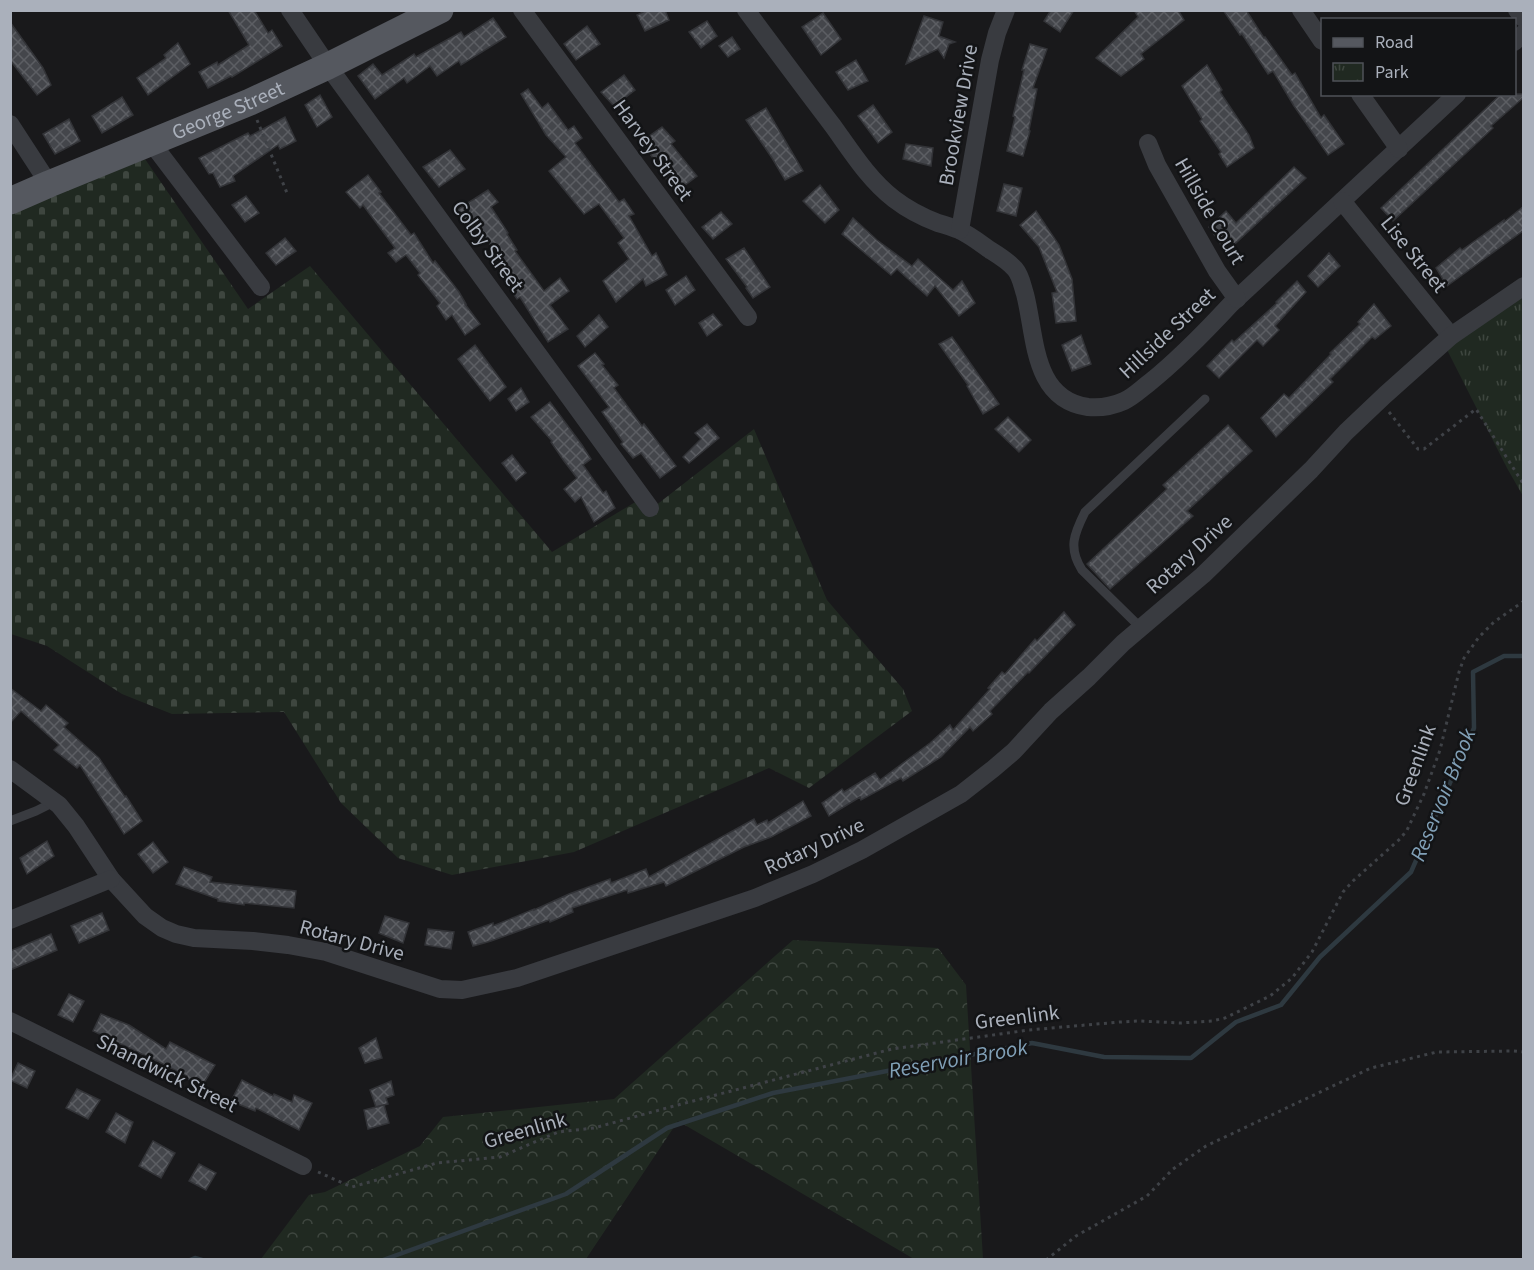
<svg xmlns="http://www.w3.org/2000/svg" width="1534" height="1270" font-family="'Source Sans 3',sans-serif">
<style>
.forest{fill:url(#forest-crowns)}
.cemetery{fill:url(#cemetery-stones)}
.park{fill:url(#park-tufts)}
.lines{fill:none;stroke-linecap:round;stroke-linejoin:round}
.stream{stroke:#2e3940;stroke-width:4.5}
.building{fill:url(#building-cross-hatch);stroke:#323337;stroke-width:1.5}
.path{stroke:#3f4247;stroke-width:3;stroke-dasharray:3 4.5;stroke-linecap:butt}
.lane{stroke:#393b40;stroke-width:9}
.street{stroke:#393b40;stroke-width:18}
.primary{stroke:#55585f;stroke-width:27}
.labels{text-anchor:middle;dominant-baseline:central;stroke-width:5;stroke-linejoin:round;paint-order:stroke}
.street-label{font-size:21px;fill:#aab0bb;stroke:#131416}
.water-label{font-size:22px;font-style:italic;fill:#81a0b7;stroke:#131416}
</style>
<defs>
<pattern id="forest-crowns" width="20" height="18" patternUnits="userSpaceOnUse" patternTransform="scale(1.5)"><rect width="20" height="18" fill="#202921"/><path d="M2 6a3 3 0 1 1 6 0M12 15a3 3 0 1 1 6 0" fill="none" stroke="#3e463f"/></pattern>
<pattern id="cemetery-stones" width="16" height="16" patternUnits="userSpaceOnUse" patternTransform="scale(1.5)"><rect width="16" height="16" fill="#202921"/><path d="M2 7V4a2 2 0 0 1 4 0v3zM10 15v-3a2 2 0 0 1 4 0v3z" fill="#3e463f"/></pattern>
<pattern id="park-tufts" width="24" height="20" patternUnits="userSpaceOnUse" patternTransform="scale(1.5)"><rect width="24" height="20" fill="#202921"/><path d="M3 7l-1-3M5 7V3M7 7l1-3M15 17l-1-3M17 17v-4M19 17l1-3" fill="none" stroke="#3e463f"/></pattern>
<pattern id="building-cross-hatch" width="8" height="8" patternUnits="userSpaceOnUse" patternTransform="scale(1.5)"><rect width="8" height="8" fill="#44464b"/><path d="M0 0l8 8M0 8l8-8" fill="none" stroke="#5c5e63"/></pattern>
</defs>
<rect width="100%" height="100%" fill="#19191b"/>
<polygon class="forest" points="793,940 938,948 966,985 983,1259 914,1259 678,1121 586,1259 261,1259 309,1195 325,1192 420,1146 443,1117 614,1099"/>
<polygon class="cemetery" points="145,159 248,309 310,266 552,552 637,501 646,513 754,429 827,600 903,689 912,711 809,788 769,768 574,852 452,875 398,858 341,803 284,712 172,714 122,694 47,646 11,634 10,213"/>
<polygon class="park" points="1523,289 1523,496 1507,468 1441,338"/>
<g class="lines">
<g class="stream">
<polyline points="190,1260 195,1258 202,1260"/>
<polyline points="383,1260 566,1194 667,1128 773,1093 1032,1043 1104,1057 1191,1058 1236,1022 1281,1005 1320,957 1411,872 1474,728 1473,672 1504,656 1524,656"/>
</g>
</g>
<g class="building">
<polygon points="228,10 254,10 268,33 272,30 282,46 232,77 231,76 208,88 199,72 217,62 218,65 249,45"/>
<polygon points="647,10 665,10 669,20 645,31 637,15"/>
<polygon points="1051,10 1074,10 1060,32 1044,21"/>
<polygon points="1134,10 1178,10 1184,20 1141,54 1144,59 1121,76 1096,58 1138,17"/>
<polygon points="1223,10 1246,10 1264,38 1265,37 1292,75 1295,73 1321,118 1324,115 1344,144 1328,155 1294,106 1273,71 1268,74 1242,34 1240,35"/>
<polygon points="823,13 841,39 821,55 802,27"/>
<polygon points="924,16 943,22 939,36 955,42 949,44 944,58 938,49 906,64"/>
<polygon points="493,18 506,37 461,65 459,61 437,76 430,66 407,83 404,78 375,99 358,76 373,64 382,75 414,54 416,57 461,32 464,37"/>
<polygon points="707,21 717,36 701,48 689,32"/>
<polygon points="10,22 43,68 51,85 37,95 10,60"/>
<polygon points="587,26 600,44 576,60 564,44"/>
<polygon points="732,37 740,49 728,57 719,46"/>
<polygon points="178,43 190,64 148,95 137,78 166,58 164,55"/>
<polygon points="1030,44 1047,49 1033,88 1037,89 1029,130 1030,131 1023,156 1007,151 1015,117 1013,116 1024,70 1022,70"/>
<polygon points="856,60 868,81 848,90 836,72"/>
<polygon points="1207,65 1222,90 1220,92 1249,135 1254,148 1227,167 1219,154 1221,152 1200,121 1202,119 1182,86"/>
<polygon points="624,75 635,90 614,106 601,92"/>
<polygon points="528,89 542,108 548,103 568,130 574,126 582,138 575,143 619,202 624,199 634,214 629,216 652,256 656,253 667,275 646,286 643,279 616,302 603,281 629,259 618,243 624,238 599,204 584,214 549,171 566,157 546,135 521,94"/>
<polygon points="1501,94 1524,94 1524,97 1491,126 1493,128 1393,221 1381,208"/>
<polygon points="320,95 332,117 317,127 305,105"/>
<polygon points="122,97 133,115 102,133 92,116"/>
<polygon points="873,105 892,132 878,143 858,116"/>
<polygon points="766,108 803,171 785,180 772,158 746,120"/>
<polygon points="285,117 296,141 280,149 278,145 233,176 235,181 220,187 213,173 209,174 199,158 248,133 250,136"/>
<polygon points="69,119 80,141 55,154 43,134"/>
<polygon points="662,127 675,141 671,144 697,176 676,192 664,176 665,174 641,142"/>
<polygon points="906,144 933,148 931,166 903,159"/>
<polygon points="450,150 465,169 439,187 423,167"/>
<polygon points="1294,167 1306,178 1226,252 1209,227 1226,211 1236,223"/>
<polygon points="368,175 381,192 379,193 411,235 414,233 433,263 435,261 459,292 466,304 465,304 480,324 465,335 452,315 446,320 437,306 440,303 418,275 420,273 406,255 396,262 388,253 395,248 363,205 360,208 346,192"/>
<polygon points="1004,184 1022,188 1016,216 997,211"/>
<polygon points="820,185 839,210 825,223 803,201"/>
<polygon points="488,190 498,202 491,207 508,233 507,234 517,250 515,251 544,291 560,278 569,291 550,305 568,329 548,342 520,297 517,299 508,286 511,283 490,256 495,252 474,221 468,225 457,210"/>
<polygon points="246,196 259,213 245,222 232,205"/>
<polygon points="1524,206 1524,230 1447,286 1436,268 1460,248 1462,250 1504,220 1504,222"/>
<polygon points="1036,211 1059,245 1072,279 1076,321 1056,323 1052,293 1057,292 1039,247 1020,225"/>
<polygon points="721,212 732,224 713,239 702,227"/>
<polygon points="853,218 877,240 912,266 918,259 953,290 962,281 975,303 959,316 935,286 927,296 897,269 891,275 842,234"/>
<polygon points="285,238 296,251 276,265 266,253"/>
<polygon points="744,248 770,287 753,298 746,288 747,287 726,259"/>
<polygon points="1329,253 1340,266 1318,287 1308,276"/>
<polygon points="686,276 695,290 675,305 666,290"/>
<polygon points="1297,281 1306,292 1275,326 1279,330 1263,346 1257,340 1219,378 1207,366 1232,340 1234,342 1277,303 1276,302"/>
<polygon points="1374,304 1391,326 1375,339 1372,337 1330,379 1333,382 1276,437 1261,418 1284,394 1289,398 1331,354 1330,353 1360,324 1358,322"/>
<polygon points="713,314 722,325 707,336 699,323"/>
<polygon points="599,315 608,327 585,347 577,336"/>
<polygon points="1081,335 1091,364 1072,371 1062,345"/>
<polygon points="952,337 999,404 983,414 967,386 968,385 939,344"/>
<polygon points="475,345 506,387 490,401 458,359"/>
<polygon points="595,353 604,364 602,365 618,385 614,388 642,426 644,424 676,466 660,478 641,453 633,458 621,444 623,442 602,412 609,407 578,366"/>
<polygon points="521,388 529,402 516,411 508,399"/>
<polygon points="550,402 582,445 591,459 583,465 603,493 606,491 615,508 594,522 581,497 575,502 564,489 577,478 564,461 551,442 552,441 531,417"/>
<polygon points="1008,417 1031,440 1019,452 995,429"/>
<polygon points="707,424 719,438 689,463 683,457 701,439 695,433"/>
<polygon points="1228,425 1252,451 1187,511 1193,516 1110,589 1087,564 1167,489 1163,485"/>
<polygon points="512,455 526,473 516,481 502,463"/>
<polygon points="1064,612 1075,625 1029,673 1028,672 990,711 992,714 973,731 970,727 941,757 903,781 901,778 861,800 860,797 829,816 822,803 842,789 844,792 875,773 880,780 930,743 950,725 953,730 990,689 988,688 1002,672 1005,674 1035,639 1037,641"/>
<polygon points="10,688 41,711 46,705 68,723 64,727 99,758 125,797 126,796 142,821 124,834 80,765 77,768 54,750 59,745 21,711 10,723"/>
<polygon points="803,801 811,816 771,837 744,847 666,886 664,882 628,893 627,890 572,908 573,912 550,922 549,920 491,941 473,946 468,932 493,923 493,926 534,909 534,910 569,894 610,879 611,883 646,869 649,877 754,819 757,825 767,820 768,823"/>
<polygon points="47,841 54,856 27,874 20,858"/>
<polygon points="153,842 168,862 153,873 138,854"/>
<polygon points="184,867 212,877 210,882 296,891 294,908 244,903 244,905 218,901 218,899 176,884"/>
<polygon points="102,913 109,930 79,943 71,926"/>
<polygon points="385,916 409,923 403,943 379,933"/>
<polygon points="428,929 454,932 451,949 425,945"/>
<polygon points="51,934 57,950 10,970 10,951"/>
<polygon points="69,994 84,1001 73,1022 58,1015"/>
<polygon points="101,1014 129,1025 166,1049 170,1042 215,1065 202,1086 186,1078 187,1076 159,1062 93,1031"/>
<polygon points="376,1038 382,1058 365,1063 359,1048"/>
<polygon points="18,1063 35,1071 27,1088 10,1080"/>
<polygon points="242,1080 273,1096 274,1094 292,1102 294,1095 312,1103 299,1130 256,1108 255,1111 231,1101"/>
<polygon points="391,1081 394,1095 386,1098 388,1104 376,1107 370,1090"/>
<polygon points="77,1089 100,1100 88,1119 66,1108"/>
<polygon points="384,1105 389,1123 368,1129 364,1110"/>
<polygon points="116,1113 133,1122 125,1143 106,1132"/>
<polygon points="153,1141 175,1153 161,1178 139,1166"/>
<polygon points="199,1164 216,1173 206,1190 189,1181"/>
</g>
<g class="lines">
<g class="path">
<polyline points="257,120 287,193"/>
<polyline points="1389,412 1418,449 1424,449 1476,409 1524,485"/>
<polyline points="318,1172 352,1187 437,1163 500,1157 558,1132 594,1128 674,1106 892,1049 1029,1030 1120,1022 1139,1021 1180,1023 1212,1021 1225,1018 1270,996 1292,978 1312,952 1343,892 1353,881 1400,839 1407,830 1424,794 1440,750 1459,672 1464,658 1479,637 1494,622 1524,601"/>
<polyline points="1046,1260 1076,1236 1147,1196 1173,1169 1206,1146 1371,1068 1437,1052 1513,1051 1524,1052"/>
</g>
<g class="lane">
<path d="M1141,628L1082,570C1068,548 1074,534 1085,512L1205,399"/>
<polyline points="10,821 36,811 54,802"/>
</g>
<g class="street">
<polyline points="290,10 328,66 650,508"/>
<polyline points="522,10 748,317"/>
<path d="M746,10C775,49 804,88 833,126C851,151 869,180 894,199C907,209 922,217 938,223C945,225 952,227 959,230C970,235 980,243 990,250C998,255 1008,261 1015,269C1021,276 1022,285 1025,294C1036,336 1032,399 1088,407C1100,408 1113,406 1124,401C1133,397 1141,389 1149,383C1179,359 1205,332 1231,304L1457,94"/>
<polyline points="1301,10 1322,41"/>
<polyline points="1517,10 1524,19"/>
<polyline points="1514,42 1524,33"/>
<polyline points="1360,94 1399,149"/>
<polyline points="10,124 49,184"/>
<polyline points="151,142 261,287"/>
<polyline points="1148,143 1157,165 1217,271 1237,299"/>
<polyline points="1342,201 1451,336"/>
<polyline points="960,230 990,60 997,33 1006,10"/>
<polyline points="10,769 59,805 76,826 111,879 145,916 162,928 176,934 194,938 253,941 288,945 326,952 440,989 462,990 517,978 755,898 813,874 862,850 961,794 993,769 1014,751 1051,711 1089,677 1123,643 1203,575 1311,470 1346,432 1385,395 1451,336 1524,286"/>
<polyline points="10,920 111,879"/>
<polyline points="10,1021 303,1166"/>
</g>
<path class="primary" id="s1" d="M10,201L49,184L250,102L328,66L440,10"/>
</g>
<g class="labels">
<g class="street-label">
<text stroke="none"><textPath href="#s1" startOffset="236">George Street</textPath></text>
<text transform="translate(958 115) rotate(-80)">Brookview Drive</text>
<text transform="translate(653 150) rotate(54)">Harvey Street</text>
<text transform="translate(1210 211) rotate(60)">Hillside Court</text>
<text transform="translate(488 246) rotate(54)">Colby Street</text>
<text transform="translate(1414 254) rotate(51)">Lise Street</text>
<text transform="translate(1167 333) rotate(-43)">Hillside Street</text>
<text transform="translate(1189 554) rotate(-42)">Rotary Drive</text>
<text transform="translate(1415 765) rotate(-70)">Greenlink</text>
<text transform="translate(814 846) rotate(-25)">Rotary Drive</text>
<text transform="translate(352 940) rotate(15)">Rotary Drive</text>
<text transform="translate(1017 1017) rotate(-7)">Greenlink</text>
<text transform="translate(167 1073) rotate(26)">Shandwick Street</text>
<text transform="translate(525 1130) rotate(-16)">Greenlink</text>
</g>
<g class="water-label">
<text transform="translate(1443 795) rotate(-68)">Reservoir Brook</text>
<text transform="translate(958 1059) rotate(-10)">Reservoir Brook</text>
</g>
</g>
<rect width="1534" height="1270" fill="none" stroke="#aab0bb" stroke-width="24"/>
<rect x="1321" y="18" width="195" height="78" fill="#131416" stroke="#4f5258" stroke-width="1.5"/>
<rect x="1333" y="38" width="30" height="9" fill="#55585f" stroke="#4f5258" stroke-width="1.5"/>
<text x="1375" y="48" font-size="18" fill="#aab0bb">Road</text>
<rect x="1333" y="63" width="30" height="18" fill="url(#park-tufts)" stroke="#4f5258" stroke-width="1.5"/>
<text x="1375" y="78" font-size="18" fill="#aab0bb">Park</text>
</svg>
